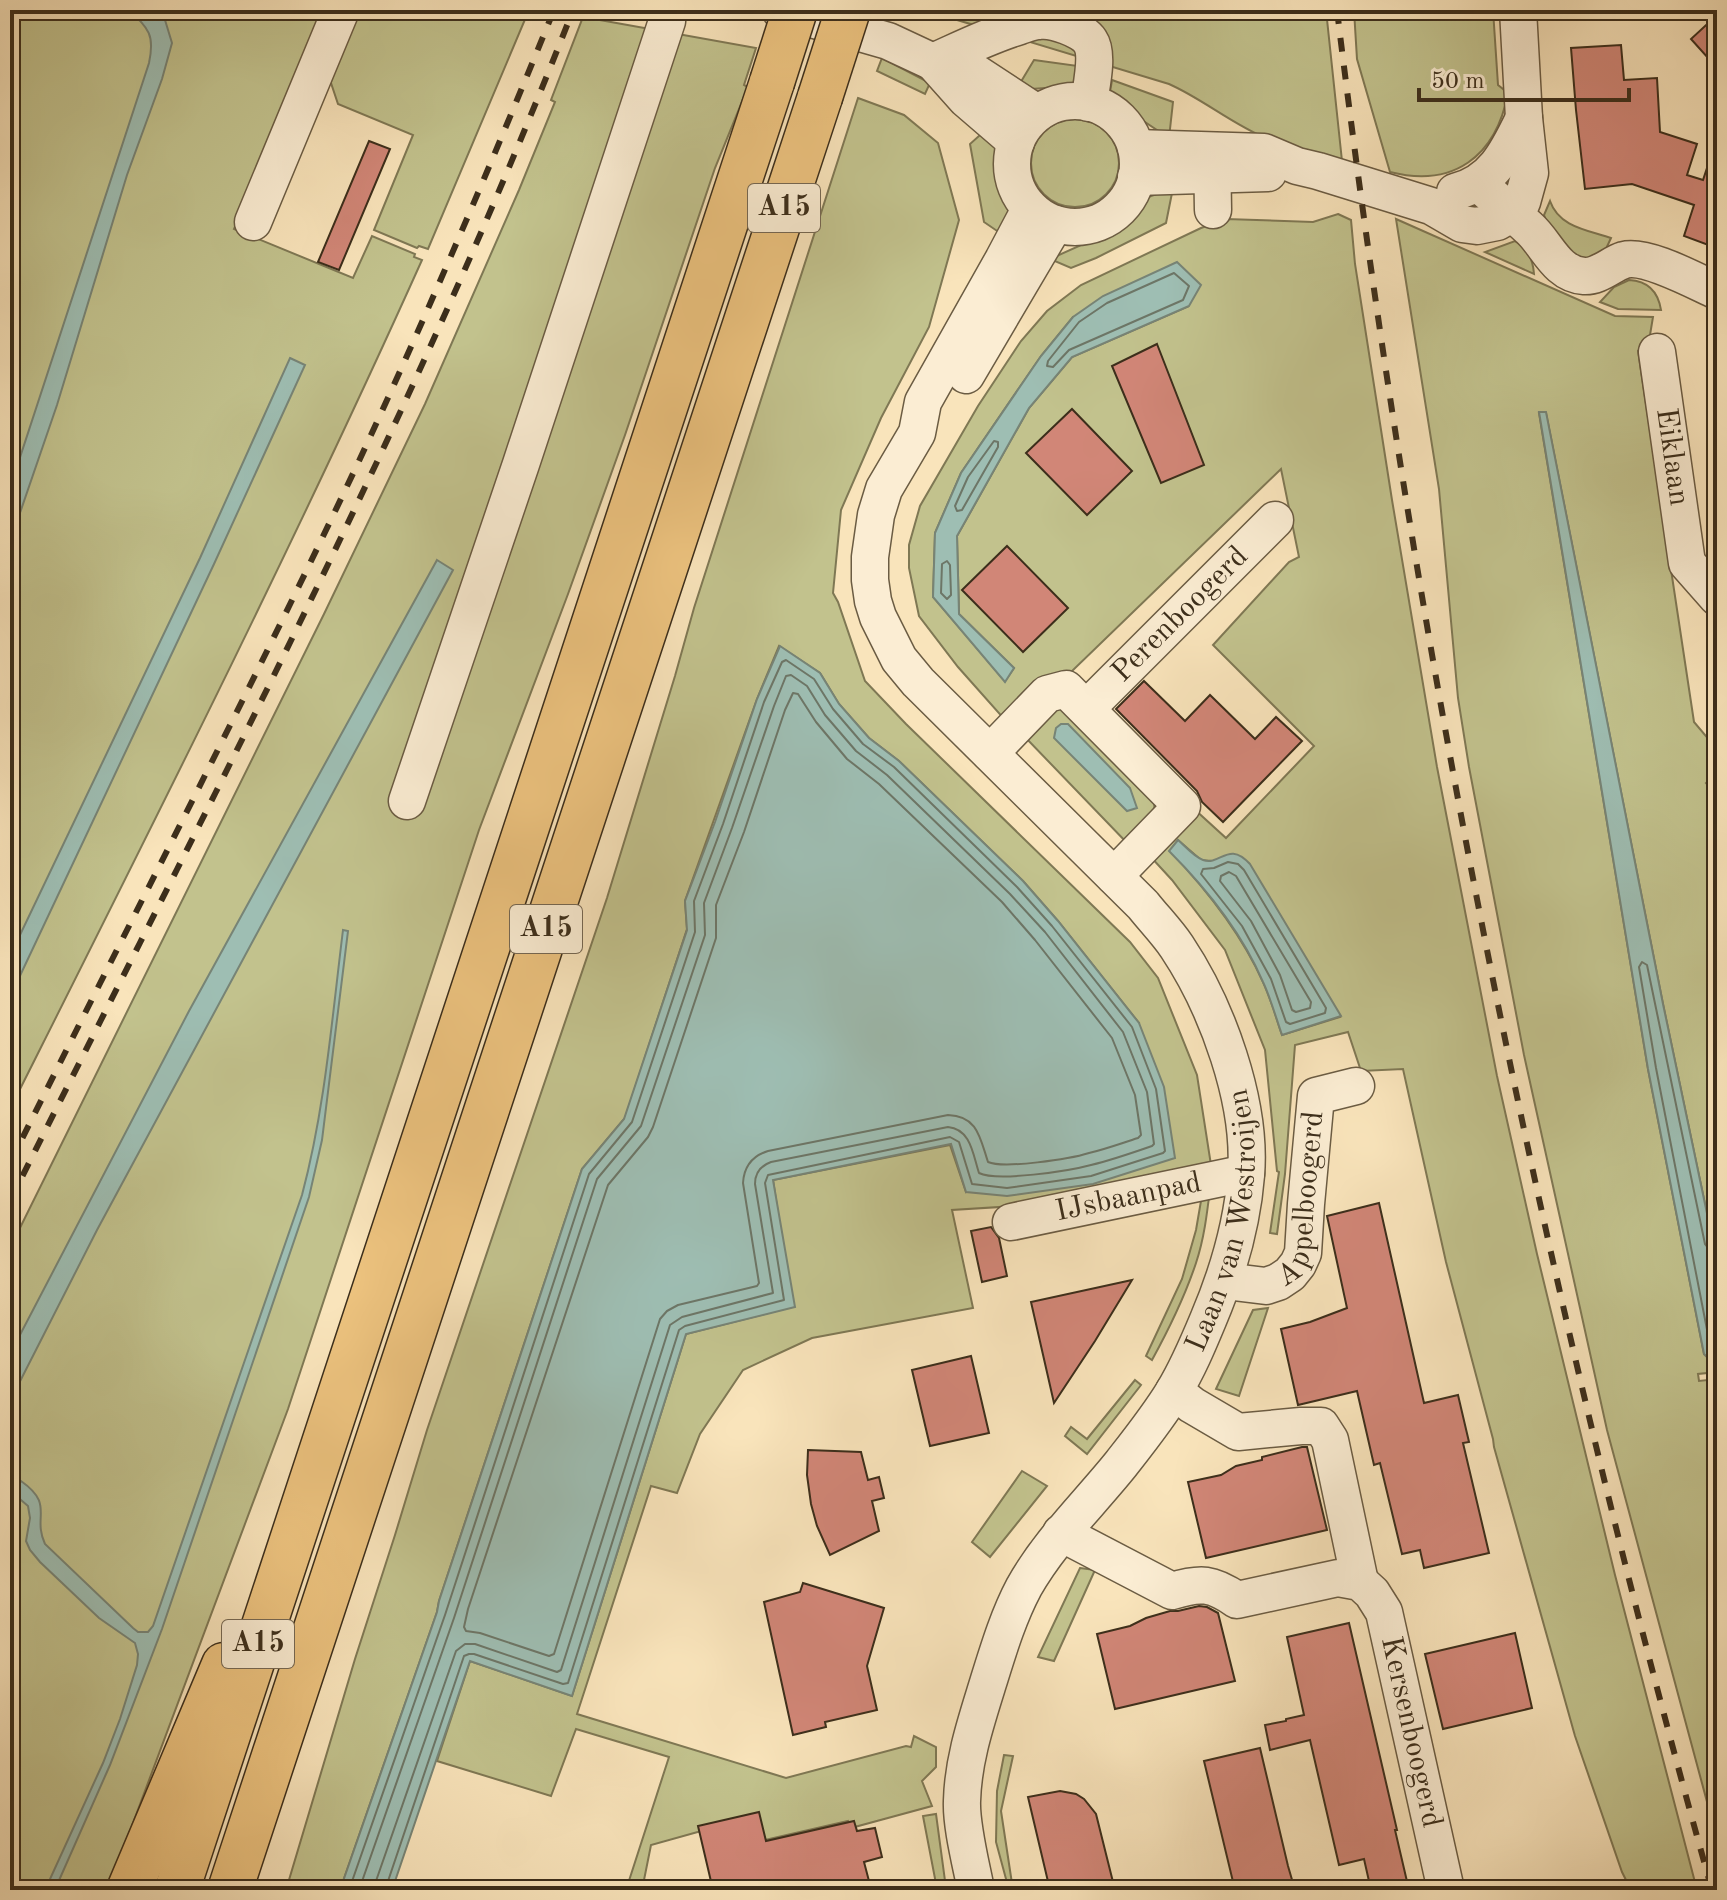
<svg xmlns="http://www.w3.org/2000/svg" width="1727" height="1900" font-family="'Old Standard TT',serif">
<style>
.green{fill:#c2c28d;stroke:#7f7854;stroke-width:2;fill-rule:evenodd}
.water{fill:#9ebeb3;stroke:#778476;stroke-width:2}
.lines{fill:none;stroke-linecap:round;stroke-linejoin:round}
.shore{stroke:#6d7667;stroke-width:2}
.building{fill:#d18677;stroke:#3c2e1b;stroke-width:2}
.minor-casing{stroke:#6b5c43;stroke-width:39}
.highway-casing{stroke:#3c2e1b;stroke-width:47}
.minor{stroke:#fbedd3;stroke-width:36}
.highway{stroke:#ecc27e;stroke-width:44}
.rail{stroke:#3c2e1b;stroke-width:6;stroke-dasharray:14 14;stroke-linecap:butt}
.highway-bridge-casing{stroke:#3c2e1b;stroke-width:47;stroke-linecap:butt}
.highway-bridge{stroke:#ecc27e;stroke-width:44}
.labels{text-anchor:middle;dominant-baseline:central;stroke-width:8;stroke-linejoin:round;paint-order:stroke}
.shield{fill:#fbedd3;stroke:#756752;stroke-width:2}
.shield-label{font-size:28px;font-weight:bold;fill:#3c2e1b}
.street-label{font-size:30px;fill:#3c2e1b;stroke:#fbedd3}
</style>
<rect width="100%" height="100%" fill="#f9e4bb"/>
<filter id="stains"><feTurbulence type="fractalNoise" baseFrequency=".0025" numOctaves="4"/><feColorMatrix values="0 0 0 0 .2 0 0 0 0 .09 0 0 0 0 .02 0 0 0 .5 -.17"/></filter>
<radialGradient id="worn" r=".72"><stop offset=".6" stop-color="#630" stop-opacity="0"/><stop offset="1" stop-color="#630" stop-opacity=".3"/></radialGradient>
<g class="green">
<path d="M10,10H330L301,69L234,229L353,278L372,236L415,254L414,257L422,260C293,547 151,828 10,1109Z"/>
<polygon points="352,10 529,10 428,249 419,246 417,248 374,230 413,135 338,104 330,80"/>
<path d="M924,10H1326L1342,161C1318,154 1292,149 1268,139C1233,125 1203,99 1169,84Z"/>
<path d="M1354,10H1493L1498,85L1508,93C1496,157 1453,188 1390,172L1357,59Z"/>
<polygon points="583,17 756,48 744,85 748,87 715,168 625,435 568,594 479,830 288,1409 130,1831 106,1890 10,1890 10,1248 324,614 425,404 519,190 555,102 551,100"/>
<polygon points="882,58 930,83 925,94 877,71"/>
<polygon points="1034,60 1078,66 1075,86 1016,90"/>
<polygon points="1112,80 1173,102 1169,138 1109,98"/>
<polygon points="858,98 904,115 938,143 959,220 929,327 881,418 841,510 833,593 838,602 865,681 906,724 1130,942 1158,978 1197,1075 1211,1165 1032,1205 952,1210 973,1308 812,1338 743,1370 700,1434 677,1493 651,1486 577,1714 786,1778 906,1746 911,1747 914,1736 936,1747 936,1767 922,1781 932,1806 851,1828 848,1821 765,1840 755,1816 651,1845 642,1890 626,1890 669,1757 576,1729 551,1796 437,1761 470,1661 572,1696 686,1334 792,1307 773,1180 950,1145 966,1192 1139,1023 1058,921 1023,881 899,761 869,738 839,704 820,673 779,646 757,699 685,901 687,929 625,1118 582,1169 439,1601 437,1612 340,1890 286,1890 355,1659 395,1535 427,1430 607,898 675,676 694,608"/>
<circle cx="1075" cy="163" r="44"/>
<polygon points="990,126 1001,159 1010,210 1003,235 984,222 970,144"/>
<polygon points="1173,188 1166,223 1096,258 1071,268 1050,259 1117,229 1143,199"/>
<path d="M1550,201C1559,227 1587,230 1611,238L1605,251L1582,261L1555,244L1544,215Z"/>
<path d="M1338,214L1351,220L1355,264L1392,500L1437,767L1497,1076L1537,1254L1615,1575L1697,1890H1631L1622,1872L1575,1736L1494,1447L1493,1439L1446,1262L1403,1069L1361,1071L1348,1032L1295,1045L1285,1174L1277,1234L1270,1233L1279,1172L1277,1171L1265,1050L1225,950L1172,880L1149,855L1193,808L1226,838L1314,746L1213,645L1289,562L1299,557L1281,469L1070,673L1005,720L958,667L919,616L909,568V545L920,506L978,406L1021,341L1047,311L1081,285L1201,228L1226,219L1313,222ZM1189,306L1072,357L1029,408L957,536L959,614L1014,668L1005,681L933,597L935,533L961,473L1041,356L1073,317ZM1178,840L1201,860L1211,861L1340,1017L1282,1035C1276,1018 1271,999 1263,982C1241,933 1207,890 1170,851Z"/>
<polygon points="1396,219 1615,316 1653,317 1649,341 1638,351 1694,722 1717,749 1717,773 1706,783 1717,795 1717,810 1709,818 1717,827 1717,1261 1663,1004 1546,413 1539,413 1648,1069 1704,1354 1707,1357 1717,1356 1717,1372 1698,1374 1699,1381 1717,1379 1717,1393 1714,1396 1717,1412 1717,1839 1607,1430 1524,1055 1469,767 1458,698 1439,489"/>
<path d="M1515,241C1528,248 1533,259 1534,274L1485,252Z"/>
<path d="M1629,280C1648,281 1658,291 1661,310L1618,309L1600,302L1614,287Z"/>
<path d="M1061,700L1153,796C1159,821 1145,828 1129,845L1024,736Z"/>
<path d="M1210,1189C1207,1214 1204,1239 1196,1263C1185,1296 1169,1329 1152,1360L1146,1356L1182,1279L1196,1230L1201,1201L1182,1196Z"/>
<polygon points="1268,1308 1239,1396 1216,1389 1253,1310"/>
<polygon points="1135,1380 1141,1385 1087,1454 1065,1436 1071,1427 1087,1439"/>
<polygon points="1022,1471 1047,1486 990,1557 972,1542"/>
<polygon points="1080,1568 1095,1570 1054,1661 1038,1657"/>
<polygon points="1004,1755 1013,1756 1001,1811 1013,1890 1009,1890 996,1842 997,1791"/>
<polygon points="936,1814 946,1888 937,1889 923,1816"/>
</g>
<g class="water">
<path d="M129,10H156L165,20L172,43L162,79L127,175L57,405L10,542V488L149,63C155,35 149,29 129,10Z"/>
<polygon points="1177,262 1201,285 1189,306 1072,357 1029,408 957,536 959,614 1014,668 1005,682 933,597 935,533 961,473 1041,356 1073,317 1103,296"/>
<polygon points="290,358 305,365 214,564 10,997 10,949 20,935 200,558"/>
<polygon points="1539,412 1546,412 1663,1004 1717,1261 1717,1356 1707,1357 1704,1354 1648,1069"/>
<polygon points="437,560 453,570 97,1230 10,1401 10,1354 189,1011"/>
<polygon points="780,646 820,673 839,704 869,738 899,761 1023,881 1058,921 1139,1023 1164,1087 1175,1158 1093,1184 1007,1196 966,1192 951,1144 773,1180 795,1307 686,1334 572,1696 470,1661 392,1890 340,1890 437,1612 439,1601 582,1169 624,1119 687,930 685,901 715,822 757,699"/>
<polygon points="1061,724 1068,724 1130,788 1137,808 1127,811 1054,738 1056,728"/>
<path d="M1178,840C1185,846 1194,857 1203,860C1221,866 1228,840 1250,864L1341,1016L1282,1035C1276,1018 1271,999 1263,982C1242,933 1207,889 1169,851Z"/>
<path d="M343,930L348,931L322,1140L309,1197L162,1629L110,1765L57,1885L54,1890H45L103,1763L120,1719L137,1665L138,1654L135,1643L99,1618L40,1562L30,1550L26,1541L30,1518L28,1506L14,1494L21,1481C55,1505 32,1516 45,1544L133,1628L138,1632H148L153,1626L302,1195C325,1109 332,1018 343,930Z"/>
</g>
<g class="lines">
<g class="shore">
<polygon points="1174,273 1189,286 1183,300 1069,350 1053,367 1047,366 1048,361 1079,322 1107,303"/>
<polygon points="994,441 998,442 998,447 962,510 957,511 955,506 968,477"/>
<polygon points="947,561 950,565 951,595 947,599 941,593 942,564"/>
<path d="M793,693L798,694L816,722L847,759L879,784L1002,902L1035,940L1112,1038L1135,1095L1141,1135L1138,1138C1122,1143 1106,1149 1089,1153C1070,1159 1004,1169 988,1162C980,1138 978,1116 948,1115L768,1151C752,1156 744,1166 743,1183L759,1283L757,1286L678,1305L667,1311L660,1319L554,1654L549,1656L480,1633L466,1631L464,1627L468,1609L608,1185L648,1137L653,1127L716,938V905L744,832L785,710Z"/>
<polygon points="1228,862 1238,864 1244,870 1326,1008 1325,1013 1290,1024 1286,1022 1271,979 1242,926 1201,874 1203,869 1214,868"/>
<polygon points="1229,872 1236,876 1311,1002 1310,1008 1296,1012 1292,1010 1280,975 1251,921 1220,881 1221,876"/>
<polyline points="1717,1251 1710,1250 1705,1244 1647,965 1642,962 1639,967 1656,1068 1710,1345 1712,1348 1717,1348"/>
<polyline points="349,1890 445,1615 589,1174 632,1122 695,932 694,901 723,824 764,702 782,662 786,660 814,679 833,709 863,744 894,767 1017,887 1052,926 1132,1027 1156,1089 1165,1151 1163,1153 1091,1176 1007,1188 972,1184 959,1142 950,1137 768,1175 765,1183 784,1300 685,1326 679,1330 568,1683 563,1684 474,1654 469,1654 464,1656 385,1890"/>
<path d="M359,1890L454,1618L597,1179L641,1126L705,935L704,903L732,828L774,706L786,676L791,675L807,686L825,715L856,751L887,775L1010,894L1045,932L1123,1032L1147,1092L1154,1144L1152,1146C1132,1153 1112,1160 1091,1165C1069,1171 997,1182 979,1173C973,1155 971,1129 948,1127L771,1162C760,1166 755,1173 755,1184L773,1293L682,1317L670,1325L561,1670L557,1672L475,1644H465L456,1651L376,1881L375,1890"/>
</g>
</g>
<g class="building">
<polygon points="1717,15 1717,68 1691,39"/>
<polygon points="1621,45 1624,80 1657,78 1660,132 1697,144 1687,175 1703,180 1713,150 1717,151 1717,229 1711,246 1684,236 1694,205 1632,184 1585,189 1576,110 1571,48"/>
<polygon points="369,141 390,149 339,270 318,262"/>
<polygon points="1157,344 1204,465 1161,483 1112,366"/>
<polygon points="1072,409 1132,471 1087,515 1026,453"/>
<polygon points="1007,546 1068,608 1023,652 962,590"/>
<polygon points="1144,681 1185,721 1210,695 1255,739 1276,717 1302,741 1223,822 1202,802 1197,791 1116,709"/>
<polygon points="1379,1203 1424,1403 1458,1395 1469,1442 1463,1443 1489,1553 1424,1568 1420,1550 1402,1554 1380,1463 1374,1465 1357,1391 1298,1405 1281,1329 1310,1322 1347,1308 1327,1216"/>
<polygon points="991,1227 999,1238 1007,1276 982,1282 971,1231"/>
<polygon points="1132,1280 1095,1341 1054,1403 1031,1302"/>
<polygon points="971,1356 989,1433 930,1446 912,1370"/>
<polygon points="1302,1447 1307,1447 1327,1530 1206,1558 1188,1482 1221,1475 1236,1466 1262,1460 1262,1457"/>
<polygon points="808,1450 861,1452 868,1480 879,1477 884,1498 872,1501 879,1531 830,1555 817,1526 811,1504 807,1475"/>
<polygon points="803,1583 884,1608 867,1666 877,1710 825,1722 826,1727 793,1735 764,1602 800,1592"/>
<polygon points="1199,1606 1207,1607 1218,1613 1235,1681 1115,1709 1097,1634 1130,1626 1146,1618 1170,1611 1178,1611"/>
<polygon points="1349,1623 1397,1830 1395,1830 1409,1890 1371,1890 1364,1859 1339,1865 1310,1740 1270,1750 1265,1725 1286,1721 1286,1719 1304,1715 1287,1637"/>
<polygon points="1515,1633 1532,1708 1443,1729 1425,1654"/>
<polygon points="1260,1748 1288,1866 1295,1890 1235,1890 1204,1761"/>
<polygon points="1060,1791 1076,1794 1084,1799 1096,1814 1115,1890 1050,1890 1028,1797"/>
<polygon points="759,1812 766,1841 854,1821 857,1831 875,1828 882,1857 864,1862 869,1881 832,1890 713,1890 698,1826"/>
</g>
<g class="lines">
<g class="minor-casing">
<g id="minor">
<polyline points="780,10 888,41 933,62 976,73 1037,113"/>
<path d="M933,62C962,49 990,35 1020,26C1026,24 1033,21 1039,21C1052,19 1082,29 1090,41C1099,54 1091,87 1089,103"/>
<polyline points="933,62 966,99 1016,142"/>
<circle cx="1075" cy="164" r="63"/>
<polyline points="1136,148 1264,152 1297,166 1318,171 1431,206 1462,224 1477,226 1497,222 1511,214 1522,202 1530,173 1524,118 1518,10"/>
<polyline points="1212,152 1213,210"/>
<polyline points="1136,177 1268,173"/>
<path d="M1478,183C1495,199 1513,213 1529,228C1547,244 1556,274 1584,276C1599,277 1611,264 1624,260C1646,254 1695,281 1717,291"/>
<path d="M1455,192C1494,182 1508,151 1524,118"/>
<polyline points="253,222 341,10"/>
<path id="s1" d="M1657,352L1687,563L1717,597"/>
<polyline points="966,375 1055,224"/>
<path id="s2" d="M1087,708L1275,520"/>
<polyline points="990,753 1047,694 1066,689 1182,806 1114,876"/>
<polyline points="407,801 521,464 667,21 668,10"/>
<path id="s3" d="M1011,1222L1246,1173"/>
<path id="s4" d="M1225,1281L1266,1286L1278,1282L1290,1274L1298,1264L1303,1253L1306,1204L1316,1096L1356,1086"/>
<polyline points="1174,1391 1192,1405 1238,1432 1301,1426 1321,1426 1330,1440 1360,1582"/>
<path id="s5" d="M1061,1533L1172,1591C1201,1582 1212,1583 1237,1600L1338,1578L1360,1582L1372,1593L1384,1612L1446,1890"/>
<path id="s6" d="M976,1890C971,1864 961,1826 962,1801C963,1760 976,1722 988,1683C998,1651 1008,1617 1024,1587C1050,1541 1088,1505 1121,1464C1139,1441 1159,1416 1174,1391C1188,1368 1198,1344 1208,1320C1228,1273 1242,1226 1246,1175C1252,1102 1217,1007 1177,947C1167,932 1154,919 1143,905L918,682L899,659L878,617L873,601L870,580V557L876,515L884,489L917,433L923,402L1003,260L1030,209"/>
</g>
</g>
<g class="highway-casing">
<g id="highway">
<polyline points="129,1890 224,1665"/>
<polyline points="177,1890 772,82"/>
<polyline points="230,1890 820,97"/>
</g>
</g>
<use href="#minor" class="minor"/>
<use href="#highway" class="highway"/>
<g class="rail">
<path d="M1337,10C1414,645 1539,1275 1712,1890"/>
<path d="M10,1163C126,929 247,698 358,463C428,313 492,162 554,10"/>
<path d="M10,1201C206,808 413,420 573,10"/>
</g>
<g class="highway-bridge-casing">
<g id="highway-bridge">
<polyline points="772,82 795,10"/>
<polyline points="820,97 848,10"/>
</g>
</g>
<use href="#highway-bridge" class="highway-bridge"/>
</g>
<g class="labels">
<g class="shield">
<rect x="748" y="184" width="72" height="48" rx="6"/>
<rect x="510" y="905" width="72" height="48" rx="6"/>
<rect x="222" y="1620" width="72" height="48" rx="6"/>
</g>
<g class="shield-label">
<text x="784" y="208">A15</text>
<text x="546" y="929">A15</text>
<text x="258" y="1644">A15</text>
</g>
<g class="street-label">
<text stroke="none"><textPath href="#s1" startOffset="106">Eiklaan</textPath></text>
<text stroke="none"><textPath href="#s2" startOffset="132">Perenboogerd</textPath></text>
<text stroke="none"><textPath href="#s4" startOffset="146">Appelboogerd</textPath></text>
<text stroke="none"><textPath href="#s3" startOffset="120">IJsbaanpad</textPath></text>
<text stroke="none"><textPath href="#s6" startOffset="742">Laan van Westroijen</textPath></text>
<text stroke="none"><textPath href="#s5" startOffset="482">Kersenboogerd</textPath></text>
</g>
</g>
<rect width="1727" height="1900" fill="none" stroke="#f9e4bb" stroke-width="40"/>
<rect x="12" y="12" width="1703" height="1876" fill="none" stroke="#3c2e1b" stroke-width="4"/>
<rect x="20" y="20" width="1687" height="1860" fill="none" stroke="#3c2e1b" stroke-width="2"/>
<path d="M1419 88v12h210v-12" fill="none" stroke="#3c2e1b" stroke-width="4"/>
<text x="1431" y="88" font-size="24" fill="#3c2e1b" stroke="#fbedd3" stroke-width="6" paint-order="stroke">50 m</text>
<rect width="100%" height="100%" filter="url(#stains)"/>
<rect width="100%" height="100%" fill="url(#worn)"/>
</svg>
